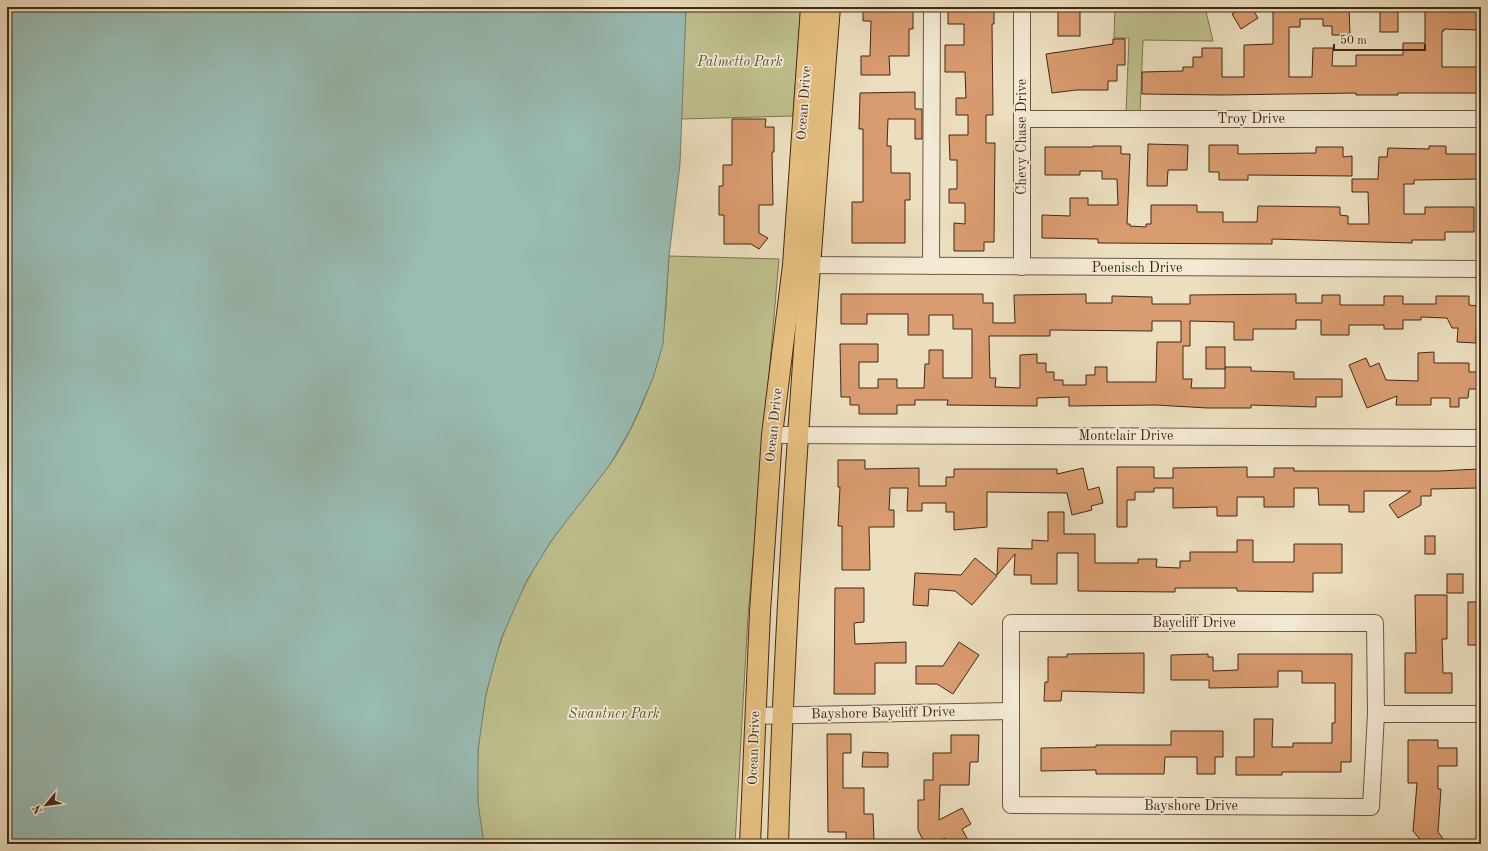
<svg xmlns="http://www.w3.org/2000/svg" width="1488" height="851" font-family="'Old Standard TT',serif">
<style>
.green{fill:#bec08d;stroke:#807451}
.water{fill:#99bcb3;stroke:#778174}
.building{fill:#d99c70;stroke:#432915;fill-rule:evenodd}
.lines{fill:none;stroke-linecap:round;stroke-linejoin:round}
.minor-casing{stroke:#6d5640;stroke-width:18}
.major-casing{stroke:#432915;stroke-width:22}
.minor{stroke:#f3ead5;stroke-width:16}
.major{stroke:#e6c080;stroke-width:20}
.labels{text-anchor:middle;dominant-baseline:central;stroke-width:3.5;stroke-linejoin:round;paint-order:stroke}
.park-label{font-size:14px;font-style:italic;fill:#624f33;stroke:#f3ead5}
.street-label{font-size:14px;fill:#432915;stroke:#f3ead5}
</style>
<rect width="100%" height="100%" fill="#ecdfbf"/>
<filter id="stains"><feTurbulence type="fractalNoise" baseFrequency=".005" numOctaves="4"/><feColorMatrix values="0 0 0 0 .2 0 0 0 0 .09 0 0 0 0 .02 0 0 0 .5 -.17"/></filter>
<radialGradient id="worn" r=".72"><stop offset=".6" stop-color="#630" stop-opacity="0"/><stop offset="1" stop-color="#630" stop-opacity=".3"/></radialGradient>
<g class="green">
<polygon points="686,7 801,7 793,116 681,119"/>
<polygon points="1115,7 1205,7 1213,41 1143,40 1140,113 1126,113 1129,38 1114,38"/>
<path d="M669,256L779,259L748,616L735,844H484C482,830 479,817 478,803C472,712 500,615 552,540C569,515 590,492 608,467C627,441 641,409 652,379C667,340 666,297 669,256Z"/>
</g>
<polygon class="water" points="7,7 686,7 680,164 669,256 663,344 653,378 631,428 609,466 551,541 526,582 501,639 486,694 478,750 478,803 484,844 7,844"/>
<g class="building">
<polygon points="863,7 913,7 913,29 909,29 909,56 889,56 890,75 861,75 861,56 870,56 871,21 863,21"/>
<polygon points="948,7 994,7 994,24 992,24 993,115 986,115 986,143 995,143 994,242 984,242 984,251 954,251 954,223 965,224 965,203 949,203 949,189 957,189 957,160 950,160 949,135 968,135 968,115 956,115 956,98 966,98 965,72 945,72 945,45 964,45 964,24 948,24"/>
<polygon points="1242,7 1251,7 1258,18 1241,29 1232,14"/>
<polygon points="1273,7 1349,7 1350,35 1332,35 1332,26 1323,26 1323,19 1300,19 1300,27 1289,27 1289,77 1312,77 1313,48 1333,48 1332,66 1356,66 1356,55 1403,55 1403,43 1425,43 1425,7 1481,7 1481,30 1444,29 1444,31 1442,31 1442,67 1481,67 1481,93 1398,93 1398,95 1356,95 1356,93 1222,95 1142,94 1142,72 1183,71 1183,67 1193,67 1193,57 1202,57 1202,48 1222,48 1222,77 1244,77 1244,45 1273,44"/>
<rect x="1380" y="7" width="18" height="25"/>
<rect x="1058" y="8" width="22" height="28"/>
<polygon points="1113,39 1125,39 1125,65 1117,65 1117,81 1108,81 1108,90 1076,90 1052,93 1046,54 1113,44"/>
<polygon points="915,92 915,109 922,109 922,139 915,139 915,119 888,119 887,146 891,146 891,173 910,173 910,200 905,200 905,243 852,243 852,202 863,202 863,129 859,129 860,93"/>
<polygon points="732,119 766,119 765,127 774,127 774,152 772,152 773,205 759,205 759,233 768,238 759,249 751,244 724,244 724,215 719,215 719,186 723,186 723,165 732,165"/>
<polygon points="1148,144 1188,145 1187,170 1168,170 1167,186 1147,186"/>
<polygon points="1209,145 1238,145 1238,154 1316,153 1316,147 1343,147 1343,157 1352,156 1352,176 1248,175 1248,180 1219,180 1219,172 1209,172"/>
<polygon points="1093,146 1121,146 1121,154 1130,154 1127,224 1130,224 1130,226 1146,227 1146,224 1151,224 1151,205 1197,205 1197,212 1223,212 1223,222 1257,222 1258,206 1340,207 1340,215 1348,216 1348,224 1369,224 1368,192 1352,192 1352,179 1378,179 1379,157 1387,157 1388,148 1429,149 1429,146 1446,146 1446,154 1481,154 1481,179 1414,180 1414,184 1404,184 1404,214 1425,214 1425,207 1474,207 1474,232 1445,232 1445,240 1412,240 1412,243 1272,239 1272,244 1098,243 1098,239 1042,238 1042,215 1070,216 1070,198 1088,198 1088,205 1118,205 1117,179 1102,179 1102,171 1080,171 1080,175 1045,175 1045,147 1093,147"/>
<path d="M841,294H983V303H993V323H1015L1014,295L1086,294V303H1112V296L1152,297V304H1190V295L1296,294V303H1322V295H1340V305H1384V296H1403V304H1436V296H1469V305L1477,306L1476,343L1457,342L1458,328H1452L1447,318L1421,317V320H1403V329H1384V325H1349V335H1321V320H1296V329H1253V340H1234V322L1190,321V346H1183V379H1192L1191,388H1225V367H1251V371L1294,372V379H1342V397H1316V407L1251,405V408H1208L1156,405L1069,406V397L1037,398V406L947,405L948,400H915V405H897V414H859V405H850V397H841L840,344H878V362H859V388H878V379H897V388H924L925,364H929V350H943V378H972V329H953V315H929V335H908V314H867V324H841ZM1152,321H1181V342H1157L1156,382H1107V367H1095V375H1086V385H1063V380H1054V372H1046V363H1037V354L1020,355V388L995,387L996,378H990L989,336H1050V330L1152,331Z"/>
<rect x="1206" y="347" width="19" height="22"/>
<polygon points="1434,352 1434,363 1469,363 1469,372 1478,372 1478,389 1469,389 1468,398 1459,398 1459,407 1450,407 1450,398 1431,398 1431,405 1396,405 1397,396 1367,408 1349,365 1366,358 1370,367 1379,363 1386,380 1418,381 1418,353"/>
<polygon points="838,460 865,460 865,469 919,468 919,486 946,486 946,477 954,477 954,469 1057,469 1057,474 1083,468 1088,490 1099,487 1103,503 1091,506 1092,510 1072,515 1067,493 987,492 987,527 954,530 954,512 946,512 946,503 922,503 922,511 907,511 908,488 890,488 889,510 894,510 894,527 869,527 870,570 842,570 842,526 838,526 840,487 838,487"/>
<polygon points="1117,467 1154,467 1154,478 1173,478 1173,468 1247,467 1247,477 1274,477 1274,468 1294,468 1294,471 1439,471 1478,469 1479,488 1431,489 1431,496 1421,496 1421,505 1398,518 1389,505 1411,491 1364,491 1364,512 1349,512 1349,505 1319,505 1318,488 1294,488 1294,507 1264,507 1264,497 1237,497 1237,516 1217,516 1217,507 1173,508 1173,488 1154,488 1154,492 1135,492 1135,500 1127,500 1127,527 1117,527"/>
<polygon points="1048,512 1064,512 1064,534 1095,534 1095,563 1138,563 1138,559 1157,559 1156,567 1180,568 1180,561 1190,561 1190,552 1237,552 1237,540 1253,540 1253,562 1294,562 1294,544 1342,544 1342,573 1313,573 1313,592 1237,591 1237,588 1175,588 1175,592 1078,591 1078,553 1057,553 1057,584 1031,584 1031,575 1014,575 1015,554 997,575 998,548 1032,549 1032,540 1048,541"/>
<rect x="1425" y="536" width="10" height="18"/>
<polygon points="975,558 997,576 972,605 955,591 929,589 928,606 913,605 915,573 961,575"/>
<rect x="1447" y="574" width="16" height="19"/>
<polygon points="835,588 864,588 864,622 854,623 855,644 906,642 906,663 875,663 875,694 834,694"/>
<polygon points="1415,595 1447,595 1447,639 1442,639 1443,673 1452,673 1452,693 1405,693 1405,653 1416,653"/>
<rect x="1468" y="602" width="13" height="43"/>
<polygon points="959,642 979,655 953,694 937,684 916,684 916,666 943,666"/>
<polygon points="1144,653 1144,693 1062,691 1061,701 1044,701 1045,682 1048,682 1048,657 1067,657 1067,654"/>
<polygon points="1208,654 1208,657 1213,657 1213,671 1238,670 1238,654 1352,654 1351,762 1341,762 1341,772 1282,772 1282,775 1236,775 1236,757 1254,757 1254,719 1273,719 1272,747 1293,747 1293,743 1332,743 1332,723 1335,723 1335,683 1302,683 1302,671 1278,671 1278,687 1209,688 1209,680 1171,680 1171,655"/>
<polygon points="1171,731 1223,731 1223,757 1215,757 1215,774 1197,774 1197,757 1165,757 1164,774 1096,774 1096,770 1041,771 1041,748 1096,747 1096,745 1171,745"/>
<polygon points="827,734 851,734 851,753 843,753 843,788 864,788 864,814 873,814 874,841 846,841 846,832 828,832"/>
<polygon points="951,735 979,735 978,762 970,762 969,785 940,785 939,820 962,808 971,824 962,829 970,844 948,844 945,838 934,844 925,844 918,830 918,800 924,800 924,780 933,780 933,753 951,753"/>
<polygon points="1408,740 1438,740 1438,748 1457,748 1457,766 1438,766 1438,789 1441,789 1438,832 1447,844 1424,844 1413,831 1417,783 1408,783"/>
<polygon points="863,752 888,753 888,767 862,767"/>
</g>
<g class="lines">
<g class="minor-casing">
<g id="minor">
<polyline points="1022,7 1022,267"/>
<polyline points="1022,119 1481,119"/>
<polyline points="799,265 1481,269"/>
<polyline points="931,266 932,7"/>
<polyline points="772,435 1481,438"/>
<polygon points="1011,623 1375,623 1376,714 1371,807 1011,805"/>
<polyline points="1376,714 1481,714"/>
<polyline points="755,716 1011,711"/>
</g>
</g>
<g class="major-casing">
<g id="major">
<polyline points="750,844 760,612 772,435 793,265 811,7"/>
<path d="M778,844C786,564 808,286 830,7"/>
</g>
</g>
<use href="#minor" class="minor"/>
<use href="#major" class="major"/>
</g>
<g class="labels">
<g class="park-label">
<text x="740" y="62">Palmetto Park</text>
<text x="614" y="714">Swantner Park</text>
</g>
<g class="street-label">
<text transform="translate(804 103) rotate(-86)">Ocean Drive</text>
<text x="1251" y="119">Troy Drive</text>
<text transform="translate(1022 137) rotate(-90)">Chevy Chase Drive</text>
<text x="1137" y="268">Poenisch Drive</text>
<text transform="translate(774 425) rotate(-84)">Ocean Drive</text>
<text x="1126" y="436">Montclair Drive</text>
<text x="1194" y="623">Baycliff Drive</text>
<text transform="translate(883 713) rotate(-1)">Bayshore Baycliff Drive</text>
<text transform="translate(754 748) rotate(-88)">Ocean Drive</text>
<text x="1191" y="806">Bayshore Drive</text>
</g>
</g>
<rect width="1488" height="851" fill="none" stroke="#ecdfbf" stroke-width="24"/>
<rect x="8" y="8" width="1472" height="835" fill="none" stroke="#432915" stroke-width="2"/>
<rect x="12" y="12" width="1464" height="827" fill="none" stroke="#432915"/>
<g transform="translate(46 805) rotate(241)" stroke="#f3ead5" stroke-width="3" paint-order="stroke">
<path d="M0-3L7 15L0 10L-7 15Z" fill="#432915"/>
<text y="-6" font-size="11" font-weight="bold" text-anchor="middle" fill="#432915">N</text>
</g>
<path d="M1334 44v6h91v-6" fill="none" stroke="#432915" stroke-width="2"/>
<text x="1340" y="44" font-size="12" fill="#432915" stroke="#f3ead5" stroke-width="3" paint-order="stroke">50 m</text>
<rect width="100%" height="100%" filter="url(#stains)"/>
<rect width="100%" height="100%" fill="url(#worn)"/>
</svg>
